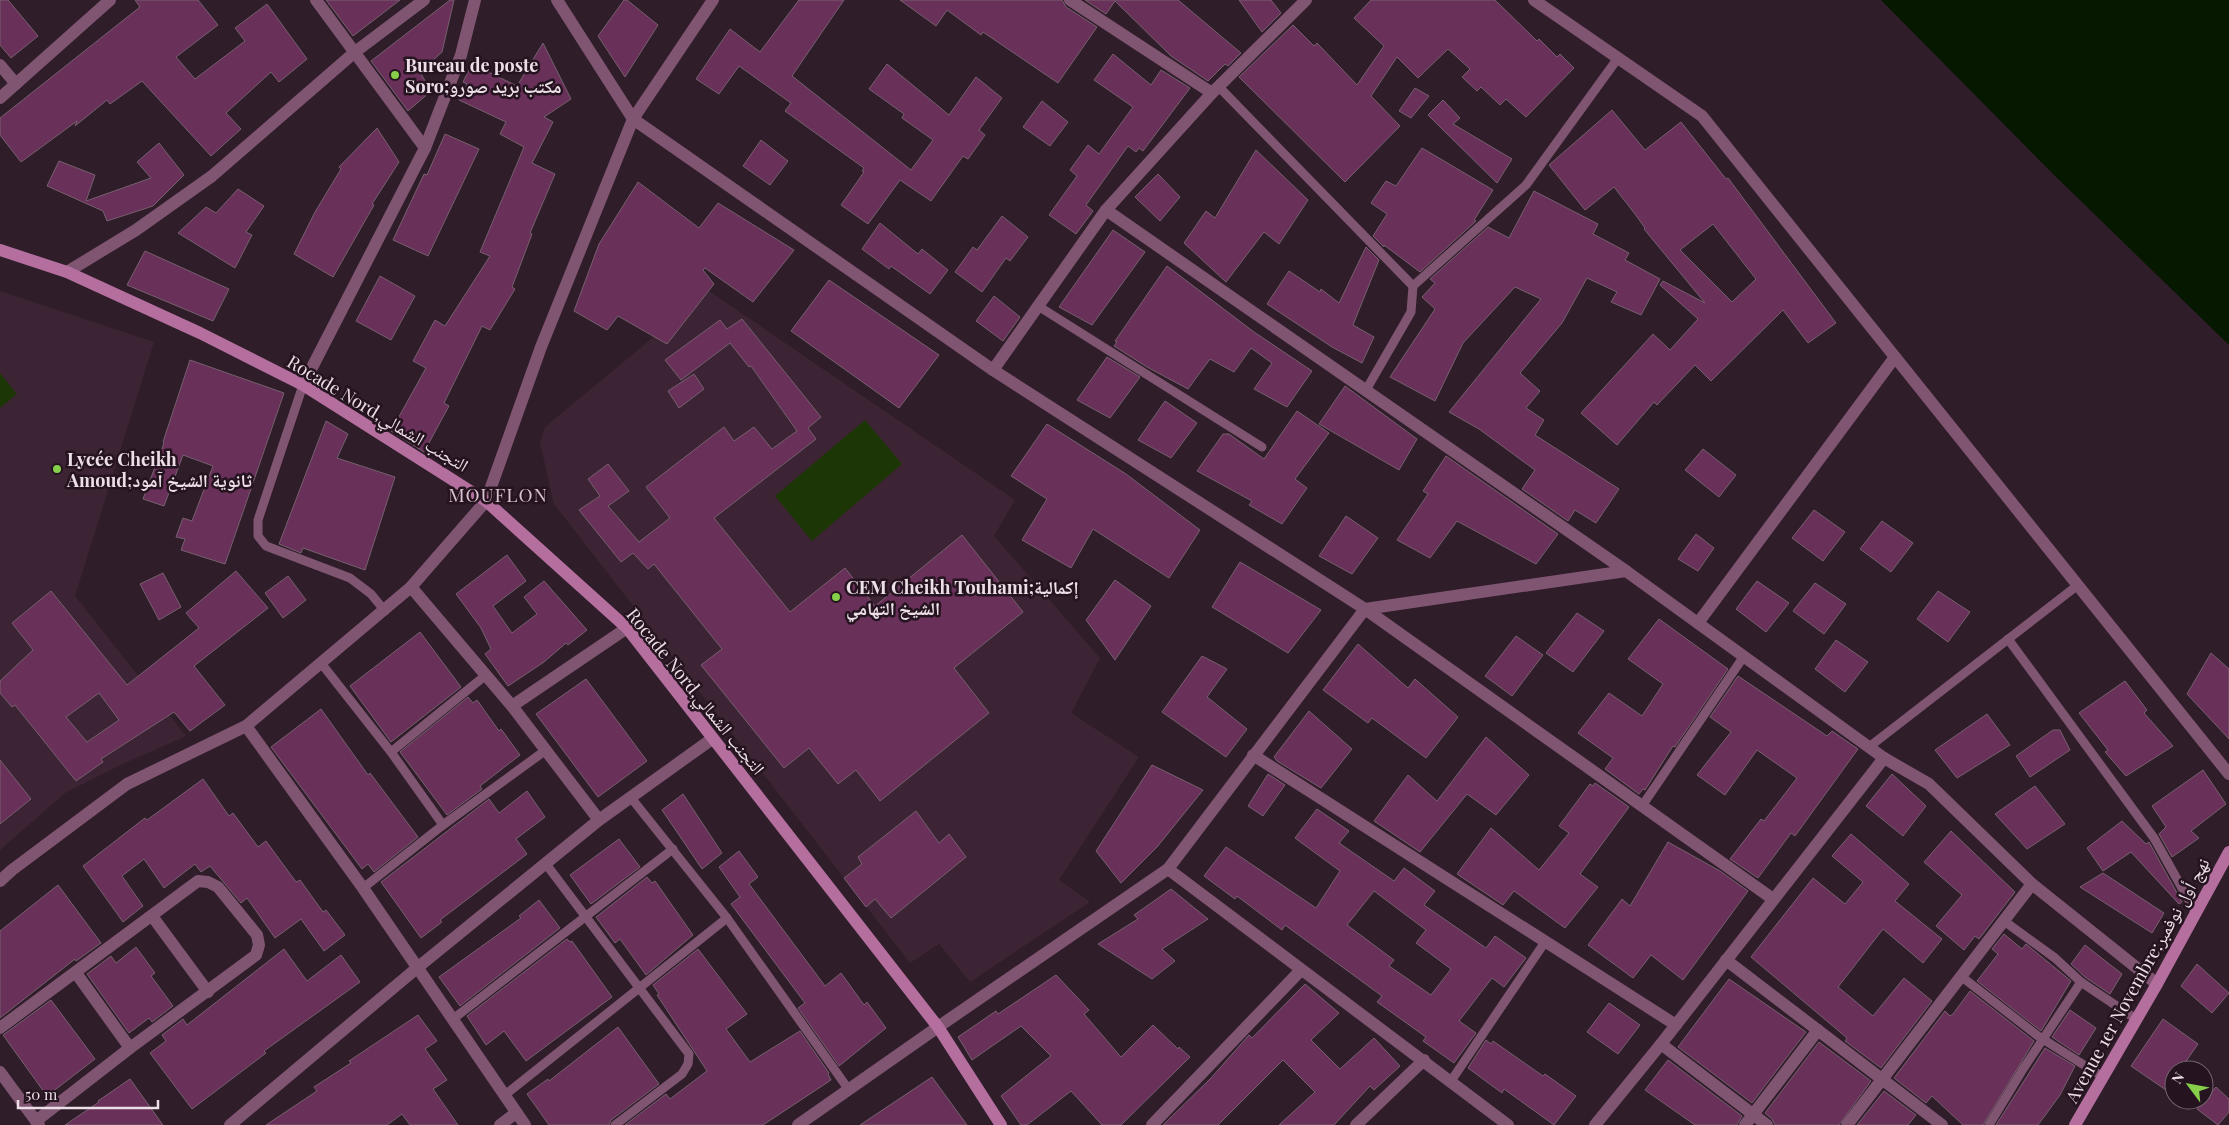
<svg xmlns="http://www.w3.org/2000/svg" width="2229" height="1125" font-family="'Playfair Display','Noto Naskh Arabic',serif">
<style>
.built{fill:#3c2434}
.green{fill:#1d3605}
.water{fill:#071800}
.building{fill:#693059;stroke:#76606f;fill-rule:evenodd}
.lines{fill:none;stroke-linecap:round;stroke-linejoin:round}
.service{stroke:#805572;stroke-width:9}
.minor{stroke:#805572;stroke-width:12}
.tertiary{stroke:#805572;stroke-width:12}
.secondary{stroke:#b46f9f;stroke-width:12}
.poi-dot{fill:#87cf4a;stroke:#251420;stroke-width:2}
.labels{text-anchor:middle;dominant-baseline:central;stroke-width:5;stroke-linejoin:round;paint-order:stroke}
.poi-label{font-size:18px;font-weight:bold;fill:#ecdfe7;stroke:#251420;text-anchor:start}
.street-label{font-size:18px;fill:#ecdfe7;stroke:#251420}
.neighbourhood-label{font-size:19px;letter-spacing:1px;fill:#dac1d1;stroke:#251420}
</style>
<rect width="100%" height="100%" fill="#2f1d29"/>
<g class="built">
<polygon points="0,291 154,342 75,596 186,736 123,764 65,793 0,850"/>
<polygon points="709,291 1015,500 994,536 1100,658 1071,713 1139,757 1059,880 1090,902 970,982 939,944 910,963 554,504 540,443 545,427"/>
</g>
<g class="green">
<polygon points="0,373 17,394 0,408"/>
<polygon points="865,420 902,464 812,541 775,496"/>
</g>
<polygon class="water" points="1881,0 2229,0 2229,345 2052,173"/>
<g class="building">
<polygon points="0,0 8,0 38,36 11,58 0,45"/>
<polygon points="135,0 198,0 218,25 176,57 195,79 245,41 235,28 267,4 307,59 279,82 271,72 226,113 241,129 211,156 142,81 110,104 107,100 75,126 77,121 21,162 0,135 0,118 140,7"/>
<polygon points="326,0 400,0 353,36"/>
<polygon points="450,0 454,0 442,52 420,72 431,91 408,111 371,61"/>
<polygon points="624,0 627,0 658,25 625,77 598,36"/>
<polygon points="799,0 844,0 792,76 911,170 933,140 902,118 904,114 869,89 887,64 949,115 976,77 1002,98 979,130 985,135 968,159 963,156 931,201 900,180 868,224 841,205 864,172 862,171 864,168 785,111 791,103 739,66 719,94 696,79 730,29 760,52"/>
<polygon points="900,0 1062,0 1066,7 1097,27 1058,83 983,32 981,35 947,10 936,26"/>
<polygon points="1085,0 1178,0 1241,53 1228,66 1225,64 1208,81 1171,56 1115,1 1106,14"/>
<polygon points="1239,0 1271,0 1281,13 1262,32"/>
<polygon points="1371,0 1495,0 1537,41 1539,39 1557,57 1560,54 1574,68 1526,117 1506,99 1500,105 1481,87 1477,91 1462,77 1470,69 1448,49 1418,78 1397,57 1371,96 1400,126 1345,182 1239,77 1293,25 1314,46 1317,43 1357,85 1384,46 1354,18"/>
<polygon points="543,43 571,99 544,117 553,122 532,163 555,174 530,233 532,234 512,287 515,289 490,330 482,326 444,403 449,406 424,452 391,431 426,368 413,361 435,320 445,326 490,256 480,252 524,147 500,134 506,122 459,100 467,84 463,82 472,64 517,86"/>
<polygon points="1113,54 1151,85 1161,70 1190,88 1143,151 1139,148 1136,152 1128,146 1086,205 1093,211 1076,234 1049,215 1077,176 1070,170 1088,145 1099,154 1133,107 1094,80"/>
<polygon points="1415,88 1429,96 1411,118 1399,111"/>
<polygon points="1443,100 1460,118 1453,124 1512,159 1497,183 1428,115"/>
<polygon points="1042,101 1068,122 1050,146 1023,127"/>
<path d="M1612,110L1645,150L1681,122L1726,179L1728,178L1836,323L1808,343L1783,310L1711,381L1695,365L1657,405L1654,402L1617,445L1581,413L1653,334L1670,350L1698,319L1660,285L1663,281L1705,303L1644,229L1645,228L1635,214L1614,187L1585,210L1549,165ZM1713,224L1756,279L1732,302L1680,250Z"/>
<polygon points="377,128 399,162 372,204 374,205 333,277 294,254 315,212 341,169 339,167"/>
<polygon points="445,134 479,149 428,256 393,240 424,174 427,175"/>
<polygon points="761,140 788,161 770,185 743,166"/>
<polygon points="159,143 184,175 153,206 107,221 103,211 47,186 59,161 95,175 86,201 151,178 137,162"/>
<polygon points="1422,148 1493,190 1474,220 1476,221 1420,272 1384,245 1384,247 1373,236 1387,214 1371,203 1386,181 1396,186"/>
<polygon points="1256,150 1308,200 1279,244 1264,232 1226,282 1184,243 1206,211 1215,218"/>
<polygon points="1158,174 1180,197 1160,221 1135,197"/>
<polygon points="638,182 699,228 718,203 794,250 753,302 705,268 703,270 714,284 667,344 618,316 607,330 574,311 599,244"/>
<polygon points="238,189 264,206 246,232 252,235 235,268 178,233 206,207 216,213"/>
<polygon points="1534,191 1598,224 1593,234 1629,253 1625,260 1660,279 1641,315 1611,302 1617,292 1587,278 1562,323 1520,373 1540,391 1526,408 1544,420 1535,435 1619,489 1596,523 1575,510 1568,521 1522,489 1535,470 1479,429 1449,412 1541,299 1515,287 1463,343 1435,401 1390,377 1435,309 1422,297 1435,283 1430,279 1488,227 1509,238"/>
<polygon points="1002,216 1028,237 1010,261 1006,258 982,292 955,272 973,247 977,250"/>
<polygon points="880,223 918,254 922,249 948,270 930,294 891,266 889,269 862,249"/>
<polygon points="1113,230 1145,252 1092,325 1059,307"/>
<polygon points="1366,247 1379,260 1353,325 1374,337 1362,363 1332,347 1267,304 1289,271 1320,292 1321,289 1339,303"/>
<polygon points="145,251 229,289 213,321 127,285"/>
<polygon points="1167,266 1254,332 1312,371 1287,407 1254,389 1272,363 1251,348 1234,372 1210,359 1188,389 1147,367 1114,346 1117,342 1115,341"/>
<polygon points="380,276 415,296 391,340 356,321"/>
<polygon points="829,280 939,355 899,408 791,331"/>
<polygon points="994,296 1020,317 1003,341 976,321"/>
<polygon points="742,319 821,417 808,428 816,439 714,518 790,612 845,568 875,606 962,535 1023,612 954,668 989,713 880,801 856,770 838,784 809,748 784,768 701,665 722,649 654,564 648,569 633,553 621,562 579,510 600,496 588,479 608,464 629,491 608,506 639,542 670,518 646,487 724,427 734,441 754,427 772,449 797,431 751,366 749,367 730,343 681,380 665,360 720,320 727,329"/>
<polygon points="1107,357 1140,377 1110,418 1077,400"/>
<polygon points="190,360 284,393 225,564 181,550 185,539 176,537 183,518 192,521 213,466 183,455 164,506 143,499 164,443 163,442"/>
<polygon points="694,374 704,389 679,408 668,391"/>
<polygon points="1345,386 1417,439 1399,470 1319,424"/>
<polygon points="1165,401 1197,423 1171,458 1138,440"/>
<polygon points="1297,411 1329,433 1295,479 1307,488 1282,524 1249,505 1252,501 1197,471 1223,434 1229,434 1264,459"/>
<polygon points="326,421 348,434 337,458 395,477 365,570 303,548 301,553 279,544"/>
<polygon points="1047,424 1126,474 1200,530 1169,578 1093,529 1071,568 1022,540 1047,499 1011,476"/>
<polygon points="1703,449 1736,475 1719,497 1685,470"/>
<polygon points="1446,456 1558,534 1536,564 1457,521 1430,558 1397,540 1428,494 1423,491"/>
<polygon points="1814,510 1845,532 1823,561 1792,538"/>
<polygon points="1346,516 1378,538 1352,574 1319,556"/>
<polygon points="1882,521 1913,543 1891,572 1860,549"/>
<polygon points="1696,534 1714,548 1698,571 1678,559"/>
<polygon points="507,555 526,581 493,606 512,633 537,614 524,597 544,581 587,630 568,645 566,643 544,662 508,686 485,654 491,649 481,628 456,594"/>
<polygon points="1240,562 1321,610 1288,653 1212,607"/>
<path d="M236,571L268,608L194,666L225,705L190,731L174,712L101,759L103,762L76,781L15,705L12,707L0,693V681L33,650L12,623L51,591L127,685L199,628L186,613ZM99,693L119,720L87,742L66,717Z"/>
<polygon points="163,573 181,607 159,620 140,584"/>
<polygon points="288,576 306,600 283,618 265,593"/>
<polygon points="1115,580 1151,606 1115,660 1086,620"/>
<polygon points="1757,581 1789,603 1766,632 1736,609"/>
<polygon points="1815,583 1846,604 1824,634 1793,611"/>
<polygon points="1938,591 1970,612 1948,642 1917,619"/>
<polygon points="1577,613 1604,631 1573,672 1546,653"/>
<polygon points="1659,619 1728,669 1675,747 1673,746 1645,790 1643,789 1639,794 1605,769 1613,758 1578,733 1609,693 1642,716 1663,684 1628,659"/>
<polygon points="420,632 461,687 391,742 350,686"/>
<polygon points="1516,636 1543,655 1512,696 1485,676"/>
<polygon points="1836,640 1868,662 1845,692 1815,669"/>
<polygon points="1358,644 1408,688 1415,679 1458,717 1426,758 1372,718 1368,723 1323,690"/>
<polygon points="2211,653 2229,669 2229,739 2187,694"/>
<polygon points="1202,656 1227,669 1207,697 1247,729 1226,757 1162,712"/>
<polygon points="1738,676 1827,736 1832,731 1858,749 1795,836 1791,833 1758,878 1730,859 1761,819 1764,821 1797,778 1757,750 1725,795 1697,775 1731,732 1710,717"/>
<polygon points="586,679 647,761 598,797 536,714"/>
<polygon points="2125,681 2147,710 2144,713 2173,746 2126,776 2105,752 2108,750 2079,713"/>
<polygon points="468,697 473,703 477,700 499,731 501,729 520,755 480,786 482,789 447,815 400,752"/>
<polygon points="321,709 368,775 370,773 418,837 374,872 368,864 362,869 271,747"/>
<polygon points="1309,711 1352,749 1321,788 1277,761 1274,757"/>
<polygon points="1987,714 2010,745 1957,778 1935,750"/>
<polygon points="2053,730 2060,730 2070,750 2030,777 2016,756"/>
<polygon points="1486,737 1529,775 1496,815 1467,794 1420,852 1374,821 1408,775 1437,801"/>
<polygon points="0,760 31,799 0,824"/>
<polygon points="1152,765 1203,790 1157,847 1121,883 1096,851"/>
<polygon points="2203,770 2226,804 2191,831 2199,838 2172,857 2159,834 2166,827 2152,806"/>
<polygon points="1268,774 1285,785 1263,816 1248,806"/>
<polygon points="1892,774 1926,806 1903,836 1866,806"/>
<polygon points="203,779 229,816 233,813 258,847 266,841 296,882 300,880 323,912 326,910 345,935 324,951 301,919 275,938 247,898 241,903 210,866 201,872 195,864 164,888 144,859 122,876 143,906 123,922 83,866 145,818 147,820"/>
<polygon points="1595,783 1629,807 1580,874 1598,887 1565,928 1514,891 1503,905 1457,874 1491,828 1539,870 1569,833 1559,826 1590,784 1593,786"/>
<polygon points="2035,786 2065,824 2027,849 1995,814"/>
<polygon points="527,791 545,817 516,839 527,854 440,920 442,922 421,938 381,882 489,799 499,813"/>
<polygon points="683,794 722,853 702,869 662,810"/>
<path d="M1317,809L1349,831L1339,843L1394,881L1404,868L1435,891L1424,905L1486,948L1495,936L1526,958L1504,987L1492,978L1459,1021L1476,1033L1454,1063L1423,1041L1426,1037L1377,1002L1382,996L1285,925L1282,930L1237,896L1235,899L1204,876L1226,847L1316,908L1340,871L1295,838ZM1374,891L1426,930L1416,943L1451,969L1431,995L1389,966L1394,960L1347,925Z"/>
<polygon points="916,811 939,843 949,834 966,857 891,918 875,899 866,907 844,878 862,864 858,857"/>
<polygon points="2122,821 2146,844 2149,842 2182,902 2179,904 2131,852 2103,871 2087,848"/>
<polygon points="1951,831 2015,892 1979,939 1975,936 1964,950 1936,926 1962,895 1924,862"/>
<polygon points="1851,834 1909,884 1895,901 1942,939 1923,963 1883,929 1838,987 1873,1016 1904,978 1932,1001 1881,1068 1845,1041 1847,1038 1751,957 1813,878 1845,904 1863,882 1832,856"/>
<polygon points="619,839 640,867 591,904 570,875"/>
<polygon points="1668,842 1720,871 1748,891 1683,980 1651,955 1633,978 1588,945 1622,899 1630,906"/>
<polygon points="739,851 758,877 749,884 825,986 841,973 864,1005 867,1002 886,1028 839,1066 798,1008 805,1003 731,904 740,897 719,867"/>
<polygon points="2103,873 2164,913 2152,933 2080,887"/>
<polygon points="647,877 652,883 655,881 693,935 646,975 620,939 615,943 596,917"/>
<polygon points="58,885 101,943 76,961 75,959 0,1018 0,931"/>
<polygon points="1171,889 1208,919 1162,949 1175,961 1152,979 1098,944 1138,919 1134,915"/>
<polygon points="539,900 560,928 460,1006 439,977 521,918 519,916"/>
<polygon points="2004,934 2022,949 2026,944 2071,981 2041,1031 1977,981 1998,954 1992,949"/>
<polygon points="567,939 570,942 572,941 612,997 526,1061 504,1031 486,1045 467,1016"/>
<polygon points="2085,945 2122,974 2110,994 2085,977 2071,964"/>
<polygon points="136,947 155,973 151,976 173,1006 152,1022 149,1018 129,1033 87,974 111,956 116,963"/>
<polygon points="284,949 307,981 341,955 360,982 264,1051 266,1053 192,1109 150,1053 166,1041 162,1035 183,1019 187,1025"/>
<polygon points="698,949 747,1014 726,1029 750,1062 800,1031 829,1073 828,1074 831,1080 763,1125 625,1125 666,1094 670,1099 707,1071 657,995 659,994 653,985"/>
<polygon points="2197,964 2229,993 2212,1013 2181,986"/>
<polygon points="1056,975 1089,1010 1084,1014 1121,1057 1153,1025 1178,1049 1179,1047 1190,1057 1121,1125 1102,1125 1071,1091 1027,1125 1021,1125 1001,1096 1051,1056 1021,1026 972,1060 958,1037 996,1011 998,1014"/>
<polygon points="1729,979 1806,1032 1752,1103 1678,1047"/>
<polygon points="1305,984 1339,1013 1311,1040 1340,1069 1374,1038 1400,1066 1374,1090 1370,1086 1334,1125 1279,1125 1315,1092 1283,1060 1218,1125 1163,1125 1211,1078 1249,1035 1252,1038"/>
<polygon points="1970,991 2034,1041 1983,1125 1963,1125 1932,1096 1926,1103 1894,1078 1945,1011 1950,1016 1953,1014"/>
<polygon points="51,1000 95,1059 47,1096 3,1035"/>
<polygon points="1609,1003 1640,1025 1618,1054 1587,1032"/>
<polygon points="2070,1010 2096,1028 2079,1055 2052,1037"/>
<polygon points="418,1015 437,1041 425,1049 447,1080 433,1089 458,1125 410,1125 402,1114 387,1125 266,1125 317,1091 314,1087 351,1063 349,1061"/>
<polygon points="2163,1019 2198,1044 2180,1070 2174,1070 2174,1077 2166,1090 2131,1066"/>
<polygon points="618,1027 659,1084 611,1120 609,1125 549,1125 527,1094 548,1079 549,1081"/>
<polygon points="1486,1040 1491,1044 1493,1041 1543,1076 1545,1074 1576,1096 1554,1125 1504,1089 1502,1093 1468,1068"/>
<polygon points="1819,1042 1871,1081 1839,1125 1775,1125 1772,1119 1765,1113"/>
<polygon points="2045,1048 2075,1066 2060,1095 2038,1125 1996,1125"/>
<polygon points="1668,1060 1742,1116 1737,1125 1695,1125 1645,1090"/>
<polygon points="932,1077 967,1125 860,1125"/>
<polygon points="130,1079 163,1125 65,1125 99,1102 98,1101"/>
<polygon points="2216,1087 2229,1099 2229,1112 2218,1125 2197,1109"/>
<polygon points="1884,1091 1916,1115 1908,1125 1857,1125"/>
</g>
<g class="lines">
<g class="service">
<polyline points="1218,86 1413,286"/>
<polyline points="1038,306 1262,447"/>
<polyline points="303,385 258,520 258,536 266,546 350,578 371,594 385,611"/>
<polyline points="1366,390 1411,312 1413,286 1526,185 1618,58"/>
<polyline points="2008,639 2154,838 2196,913"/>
<polyline points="321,663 391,752 443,825"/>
<polyline points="1869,747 2078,585"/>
<polyline points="391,752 486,675"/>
<polyline points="632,799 727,918 849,1090"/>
<polyline points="1642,806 1744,656"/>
<polyline points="546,864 689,1054 688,1064 682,1074 615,1125"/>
<polyline points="363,888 443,825 546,750"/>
<polyline points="2004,921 2055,958 2081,982 2136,1019"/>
<polyline points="1962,977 2038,1036 2103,1077"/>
<polyline points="453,1019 673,849"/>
<polyline points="1451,1081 1545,942"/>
<polyline points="505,1095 727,918"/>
<polyline points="1989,1125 2023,1069 2081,982"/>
</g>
<g class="minor">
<polyline points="557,0 633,119 993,370 1365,609 1626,571 1106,210"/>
<polyline points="1070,0 1212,93 1306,0"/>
<polyline points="1534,0 1702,116 2229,774"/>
<polyline points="0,65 16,84"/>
<polyline points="0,98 110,0"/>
<polyline points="425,148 461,55 475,0"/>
<polyline points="67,272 136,230 212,176 355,52 424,0"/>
<polyline points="993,370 1106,210 1212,93"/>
<polyline points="303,385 425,148 316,0"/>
<polyline points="1626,571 1884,758 1929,784 2032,884 2157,984"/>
<polyline points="411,587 512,706 599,820"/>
<polyline points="1698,623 1895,357"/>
<polyline points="512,706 627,628"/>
<polyline points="246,726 363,888 525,1125"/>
<polyline points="1253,755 1676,1025"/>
<polyline points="152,916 208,992"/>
<polyline points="1726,960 1942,1125"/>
<polyline points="76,973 130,1048"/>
<polyline points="938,1027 1168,869"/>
<polyline points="0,1028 198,881 208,882 218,887 257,935 259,945 256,955 130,1048 36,1121"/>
<polyline points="1661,1044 1767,1125"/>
<polyline points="0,1072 39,1125"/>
<polyline points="230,1125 417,968 599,820 712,739"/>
<polyline points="500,1125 516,1113"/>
<polyline points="1152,1125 1301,970"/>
<polyline points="1356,1125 1424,1060"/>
<polyline points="1508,1125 1168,869 1365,609 1773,899"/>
<polyline points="1595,1125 1661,1044 1884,758"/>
<polyline points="1745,1125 1818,1030"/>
<polyline points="1847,1125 2032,884"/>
</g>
<g class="tertiary">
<polyline points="0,881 12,870 127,784 246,726 411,587 486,501 541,347 633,119 713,0"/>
<polyline points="798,1125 938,1027"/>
</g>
<g class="secondary">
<polyline points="0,250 67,272 200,333 303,385 486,501 627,628 938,1027 1001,1125"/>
<polyline points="2075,1125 2157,984 2229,852"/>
</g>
</g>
<g class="poi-dot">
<circle cx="395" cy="75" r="5"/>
<circle cx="57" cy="469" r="5"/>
<circle cx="836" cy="597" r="5"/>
</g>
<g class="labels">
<g class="poi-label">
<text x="405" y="65">Bureau de poste<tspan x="405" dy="21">Soro;مكتب بريد صورو</tspan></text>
<text x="67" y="459">Lycée Cheikh<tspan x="67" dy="21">Amoud;ثانوية الشيخ آمود</tspan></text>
<text x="846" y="587">CEM Cheikh Touhami;إكمالية<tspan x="846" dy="21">الشيخ التهامي</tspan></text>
</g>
<g class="street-label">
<text transform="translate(378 413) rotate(31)">Rocade Nord,التجنب الشمالي</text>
<text transform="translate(696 691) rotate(51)">Rocade Nord,التجنب الشمالي</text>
<text transform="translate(2137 980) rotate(-61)">Avenue 1er Novembre;نهج أول نوفمبر</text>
</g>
<g class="neighbourhood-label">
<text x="498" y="494">MOUFLON</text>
</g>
</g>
<g transform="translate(2189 1085) rotate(302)"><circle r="24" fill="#251420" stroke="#756570"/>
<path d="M0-4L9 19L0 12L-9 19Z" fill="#87cf4a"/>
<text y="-8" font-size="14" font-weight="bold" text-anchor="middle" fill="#ecdfe7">N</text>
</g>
<path d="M18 1100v8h140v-8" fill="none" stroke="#ecdfe7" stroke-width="2.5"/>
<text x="25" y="1100" font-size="15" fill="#ecdfe7" stroke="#251420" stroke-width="4" paint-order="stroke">50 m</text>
</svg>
